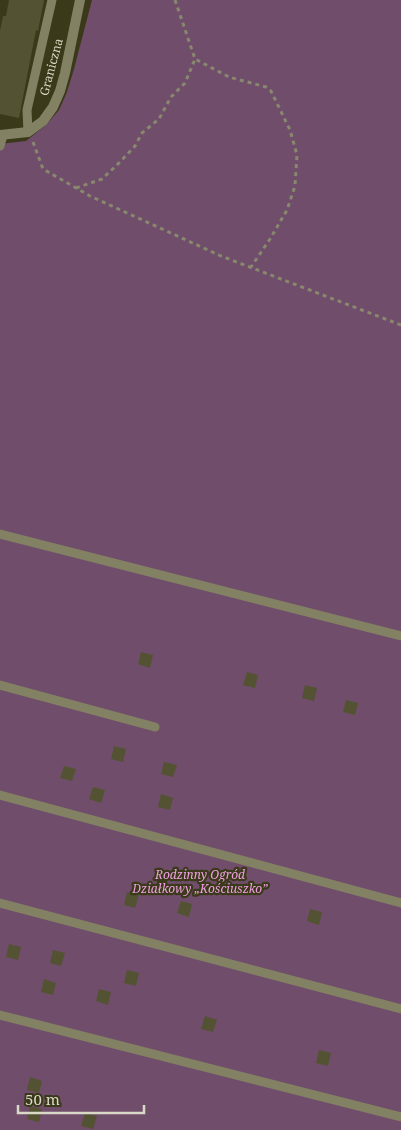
<svg xmlns="http://www.w3.org/2000/svg" width="401" height="1130" font-family="'Noto Serif',serif">
<style>
.green{fill:#704d6a}
.building{fill:#535333}
.lines{fill:none;stroke-linecap:round;stroke-linejoin:round}
.path{stroke:#88886e;stroke-width:3;stroke-dasharray:4 4;stroke-linecap:butt}
.service{stroke:#828163;stroke-width:9}
.minor{stroke:#828163;stroke-width:10}
.labels{text-anchor:middle;dominant-baseline:central;stroke-width:4.5;stroke-linejoin:round;paint-order:stroke}
.street-label{font-size:12px;fill:#d9d9c7;stroke:#3a3919}
.park-label{font-size:12px;font-style:italic;fill:#f0a0e3;stroke:#3a3919}
</style>
<rect width="100%" height="100%" fill="#3a3919"/>
<polygon class="green" points="92,0 401,0 401,1130 0,1130 0,144 26,141 46,125 59,110 67,92 74,69"/>
<g class="building">
<polygon points="9,0 44,0 38,31 36,30 19,118 0,114 0,31 3,16 6,16"/>
<polygon points="141,652 153,655 150,668 138,664"/>
<polygon points="247,672 258,675 255,688 243,685"/>
<polygon points="305,685 317,688 314,701 302,698"/>
<polygon points="346,700 358,703 355,715 343,712"/>
<polygon points="114,746 126,749 123,762 111,759"/>
<polygon points="164,762 177,765 173,777 161,774"/>
<polygon points="64,766 76,769 72,781 60,778"/>
<polygon points="93,787 105,790 101,803 89,799"/>
<polygon points="161,794 173,798 170,810 158,807"/>
<polygon points="127,892 139,895 135,908 124,905"/>
<polygon points="181,901 192,904 189,917 177,913"/>
<polygon points="310,909 322,912 319,925 307,921"/>
<polygon points="9,944 21,947 18,960 6,957"/>
<polygon points="53,950 65,953 61,966 50,963"/>
<polygon points="127,970 139,973 136,986 124,983"/>
<polygon points="44,979 56,983 53,995 41,992"/>
<polygon points="99,989 111,992 108,1005 96,1001"/>
<polygon points="205,1016 217,1020 213,1032 201,1029"/>
<polygon points="319,1050 331,1053 328,1066 316,1063"/>
<polygon points="30,1077 42,1081 39,1093 27,1090"/>
<polygon points="30,1106 42,1109 39,1122 27,1119"/>
<polygon points="85,1113 97,1116 93,1129 81,1126"/>
</g>
<g class="lines">
<g class="path">
<polyline points="175,0 195,59 229,77 266,87 271,91 290,130 297,155 295,186 287,210 270,239 251,267"/>
<polyline points="33,142 43,169 90,196 221,256 401,325"/>
<polyline points="76,188 102,179 117,165 135,146 142,133 159,119 171,97 185,83 195,59"/>
</g>
<g class="service">
<polyline points="28,132 27,110 52,0"/>
<polyline points="0,146 3,135"/>
<polyline points="0,534 401,636"/>
<polyline points="0,685 155,727"/>
<polyline points="0,795 401,903"/>
<polyline points="0,903 401,1009"/>
<polyline points="0,1015 401,1117"/>
</g>
<polyline class="minor" points="0,135 28,132 43,121 53,107 60,91 65,73 80,0"/>
</g>
<g class="labels">
<g class="street-label">
<text transform="translate(51 67) rotate(-75)">Graniczna</text>
</g>
<g class="park-label">
<text x="200" y="874">Rodzinny Ogród<tspan x="200" dy="14">Działkowy „Kościuszko”</tspan></text>
</g>
</g>
<path d="M18 1105v8h126v-8" fill="none" stroke="#d9d9c7" stroke-width="2.5"/>
<text x="25" y="1105" font-size="15" fill="#d9d9c7" stroke="#3a3919" stroke-width="4" paint-order="stroke">50 m</text>
</svg>
